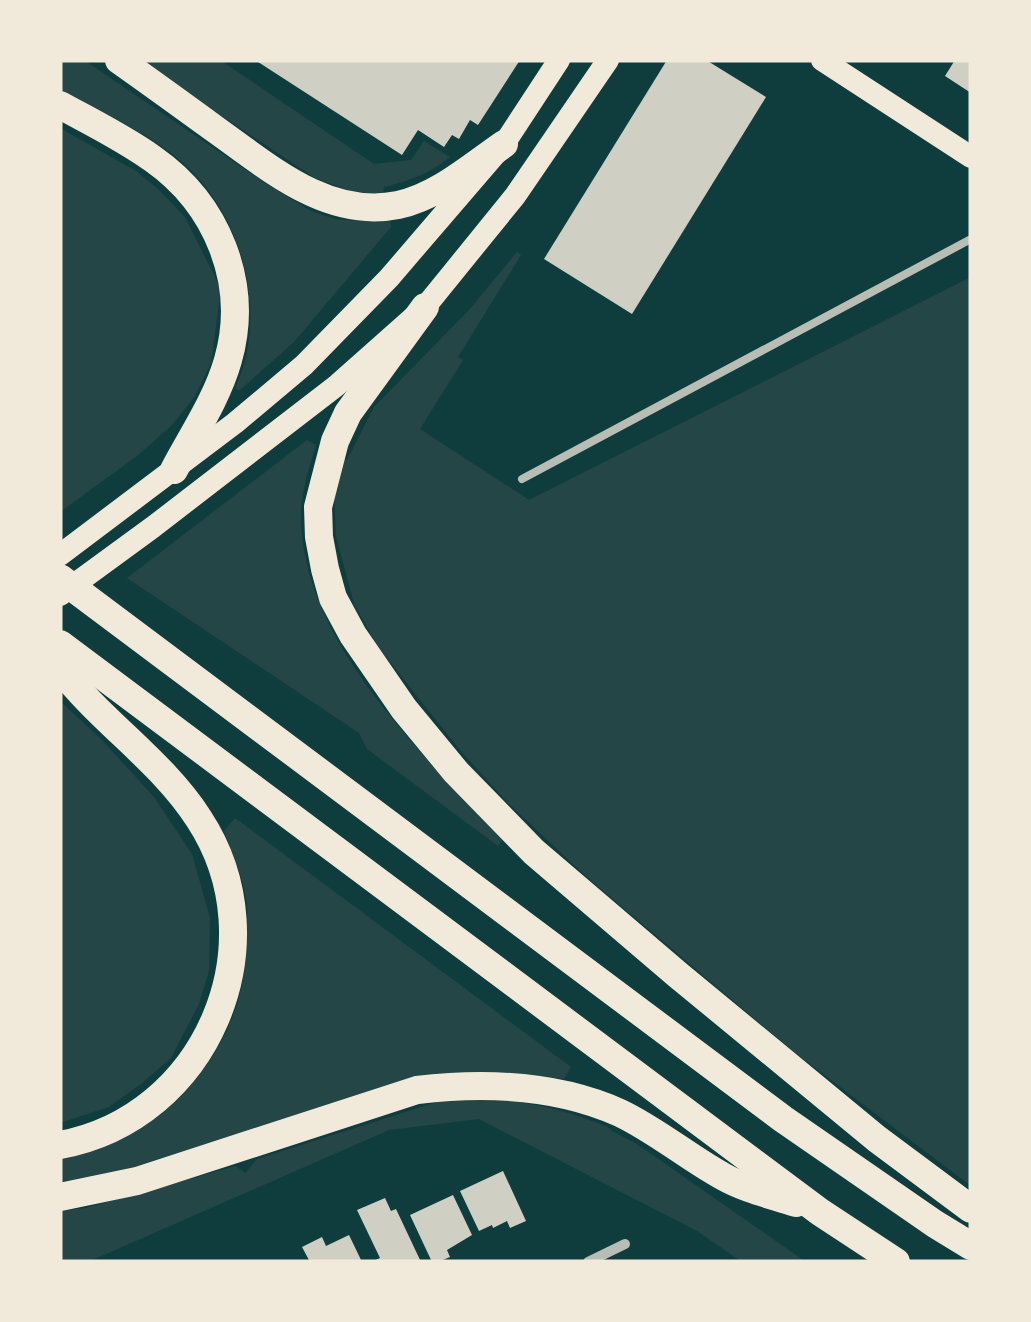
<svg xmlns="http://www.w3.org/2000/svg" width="1031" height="1322" font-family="Karla,sans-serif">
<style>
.green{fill:#244646}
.building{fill:#cfcfc3}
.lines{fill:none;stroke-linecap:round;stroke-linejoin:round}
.service{stroke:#b8beb3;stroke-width:8}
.minor{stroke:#b8beb3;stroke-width:10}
.primary{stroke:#f1e9da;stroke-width:22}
.motorway{stroke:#f1e9da;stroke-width:28}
</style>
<rect width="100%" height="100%" fill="#0f3d3e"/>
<g class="green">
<path d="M60,60H84L265,183L311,211L335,219L359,221L390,219L391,227L294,342L240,390L235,389C239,378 245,365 247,353C261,277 230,195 167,150C134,126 95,109 60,90Z"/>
<path d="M138,60H220L374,164L411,160L424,141L450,157C429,174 409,181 384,187L383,194H358L315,178Z"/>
<polygon points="60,128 136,171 158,189 185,217 221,289 211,363 195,396 172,425 137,456 60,512"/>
<polygon points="517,252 521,255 458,357 463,360 420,429 529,500 971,277 971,1186 794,1052 589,879 507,802 460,750 378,647 354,604 336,536 334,491 342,459 347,460 374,407 469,310"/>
<path d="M307,440L316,445C309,469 300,494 301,520C305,646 423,752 502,840L498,846L367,749L359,733L127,578Z"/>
<polygon points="60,701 101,739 154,797 192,854 210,918 209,971 199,1004 171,1058 142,1083 109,1107 60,1123"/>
<path d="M235,818L571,1067L564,1079L505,1073L451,1074L398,1082L121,1171L60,1182V1159C145,1146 222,1074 241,989C245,972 246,953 247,935C247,925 248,915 247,905C244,879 233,855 224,831Z"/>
<path d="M481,1099C527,1100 566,1110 608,1127L612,1131L637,1144L806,1262H742L697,1231L479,1119L389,1130L88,1262H60V1211L85,1208L236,1166L245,1173L257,1159L437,1102Z"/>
</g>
<g class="building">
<polygon points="255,60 520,60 478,125 470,120 459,139 452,135 444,147 418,130 402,155"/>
<polygon points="667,60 706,60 766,97 632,314 544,259"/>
<polygon points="955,60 971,60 971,93 945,76"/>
<polygon points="503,1171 526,1221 510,1228 507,1221 493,1228 492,1225 479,1231 460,1191"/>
<polygon points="453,1195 472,1235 447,1250 450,1257 438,1262 432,1262 410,1215"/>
<polygon points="385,1198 391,1211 396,1209 421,1262 371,1262 380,1258 357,1210"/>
<polygon points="349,1235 362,1262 310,1262 302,1247 322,1237 326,1246"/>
</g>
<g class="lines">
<polyline class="service" points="522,479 971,239"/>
<polyline class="minor" points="588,1262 625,1244"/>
<g class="primary">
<polyline points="822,60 971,157"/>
<polyline points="60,555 235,423 304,365 389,278 504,144 559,60"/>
<polyline points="60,595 153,527 336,386 425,307 515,196 608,60"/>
</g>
<g class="motorway">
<path d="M119,60C153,84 186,108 219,132C272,170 329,219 398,205C437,197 472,166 504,144"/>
<path d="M60,105C91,122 124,138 153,159C217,204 250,283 228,360C217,399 193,434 174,470"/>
<polyline points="425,307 348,413 335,441 318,507 319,537 325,569 333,598 353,635 404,709 456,772 534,852 678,975 877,1139 971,1209"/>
<polyline points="60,578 783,1119 935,1224 971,1246"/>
<polyline points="60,644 820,1212 896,1262"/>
<path d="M60,668C101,722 162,761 199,819C281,944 207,1118 60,1145"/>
<path d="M60,1197L137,1181L417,1090C485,1082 556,1084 620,1113C656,1130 689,1158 724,1177C745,1189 772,1195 796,1203"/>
</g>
</g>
<rect width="1031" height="1322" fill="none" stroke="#f1e9da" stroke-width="125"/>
</svg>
